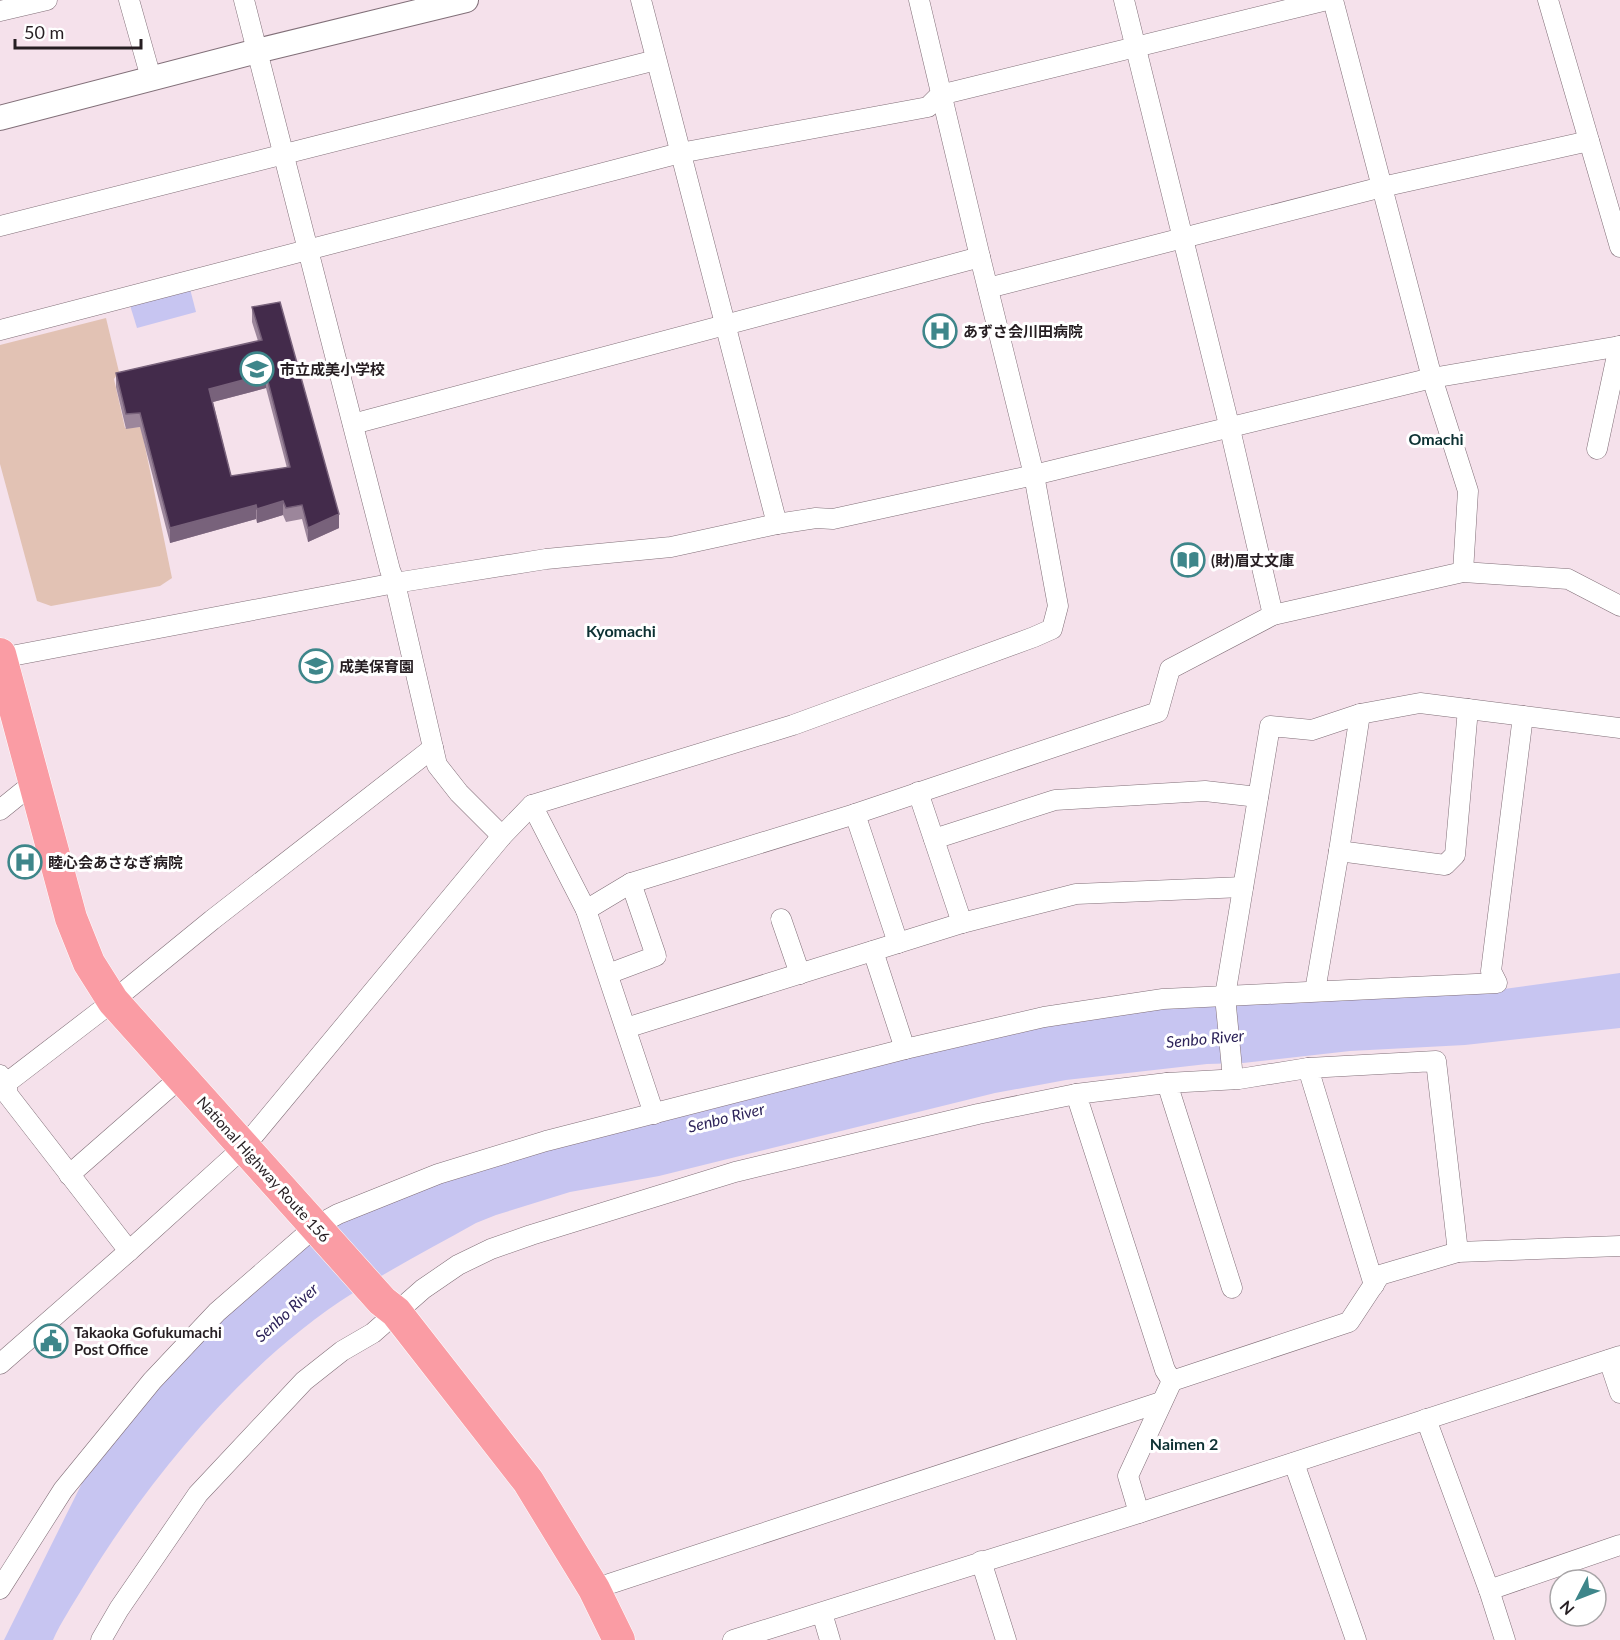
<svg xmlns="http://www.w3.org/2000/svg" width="1620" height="1640" font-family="Lato,'Noto Sans JP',sans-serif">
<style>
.green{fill:#e2c2b4}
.water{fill:#c7c5f1}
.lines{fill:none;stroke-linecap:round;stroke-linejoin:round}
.minor-casing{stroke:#816f78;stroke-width:21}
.tertiary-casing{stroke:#816f78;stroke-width:26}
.trunk-casing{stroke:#fff;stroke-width:33}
.minor{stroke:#fff;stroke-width:20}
.tertiary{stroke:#fff;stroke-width:24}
.trunk{stroke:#fa9ca4;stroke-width:32}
.wall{fill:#9c869b;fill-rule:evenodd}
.shaded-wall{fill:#78627b}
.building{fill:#432b4b;stroke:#78627b;stroke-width:1.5;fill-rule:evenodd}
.labels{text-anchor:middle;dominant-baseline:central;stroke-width:6;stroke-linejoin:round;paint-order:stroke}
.poi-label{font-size:15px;font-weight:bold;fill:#261e22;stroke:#fff;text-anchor:start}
.street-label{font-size:15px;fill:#261e22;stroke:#fff}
.neighbourhood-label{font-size:16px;font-weight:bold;fill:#0d3133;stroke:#fff}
.water-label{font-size:16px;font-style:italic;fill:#2d2359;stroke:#fff}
</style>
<rect width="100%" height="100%" fill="#f5e1eb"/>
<polygon class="green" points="106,318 119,372 114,379 125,428 141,427 172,578 160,586 51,606 37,601 0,464 0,345"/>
<g class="water">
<polygon points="189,285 196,312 137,328 129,302"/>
<path d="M1620,973V1028L1465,1045L1350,1051L1243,1063L1207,1064L1066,1080L995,1093L659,1176L570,1192L496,1215L476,1223C435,1246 393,1268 353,1293C245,1361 147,1480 82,1589C72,1606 61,1622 53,1640H4L91,1465L151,1390L302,1239L444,1177L1008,1031L1088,1018L1208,1004L1504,989Z"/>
</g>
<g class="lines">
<g class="minor-casing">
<g id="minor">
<polyline points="129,0 151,78"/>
<polyline points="244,0 390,570 395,583 437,765 459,793 502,836"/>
<polyline points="641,0 777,524"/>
<polyline points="1124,0 1230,429 1273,615"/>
<polyline points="1333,0 1432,378 1468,491 1463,572"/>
<polyline points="1548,0 1620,247"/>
<polyline points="0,11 47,0"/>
<polyline points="0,226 656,60"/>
<polyline points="988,288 1382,187 1589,141"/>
<polyline points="0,330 680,153 928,107 940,95 1327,0"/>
<polyline points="353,424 980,257"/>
<polyline points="1597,449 1619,346"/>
<polyline points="1,658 395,583 546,559 671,547 777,524 816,518 833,519 1034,475 1432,378 1620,346"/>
<polyline points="1360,714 1339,851 1445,865 1455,855 1468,709"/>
<polyline points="918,792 962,923"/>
<polyline points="532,805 586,910 654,1114"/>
<polyline points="0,810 36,781"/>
<polyline points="855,814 898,943"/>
<polyline points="934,839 1055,800 1205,791 1258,797"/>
<polyline points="586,910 631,883 855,814 1158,712 1170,669 1273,615 1463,572 1568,579 1620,606"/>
<polyline points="781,919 800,974"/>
<polyline points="873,951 905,1049 1044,1017 1163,999 1497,983 1491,971 1523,716"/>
<polyline points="608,974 656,956 631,883"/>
<polyline points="1315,991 1339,851"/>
<polyline points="626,1028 962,923 1076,894 1243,887"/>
<polyline points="0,1075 6,1083 8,1095 129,1251"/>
<polyline points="1233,1079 1225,996 1270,726 1312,730 1360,714 1420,703 1620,728"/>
<polyline points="1167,1083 1076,1094 1165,1370 1172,1381"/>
<polyline points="0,1088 103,1009 212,920 433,748"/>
<polyline points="69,1175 181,1077"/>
<polyline points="1374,1285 1308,1068 1436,1061 1458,1252"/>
<polyline points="1232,1288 1167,1083 1239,1079 1308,1068"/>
<polyline points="1609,1360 1620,1393"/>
<polyline points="0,1364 129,1251 244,1147 502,836 532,805 793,725 1034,637 1052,629 1058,606 1034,475 980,257 919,0"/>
<polyline points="1426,1419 1489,1590 1620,1545"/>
<polyline points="1294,1463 1356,1640"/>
<polyline points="1139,1513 1128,1476 1172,1381 1349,1322 1380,1275 1458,1252 1620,1246"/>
<polyline points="981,1561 1006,1640"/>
<polyline points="0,1589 63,1490 152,1381 217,1312 316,1226 338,1214 438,1174 546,1141 905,1049"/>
<polyline points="594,1589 1161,1402"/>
<polyline points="1489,1590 1505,1640"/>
<polyline points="822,1613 830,1640"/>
<polyline points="101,1640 119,1609 198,1494 304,1381 342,1351 373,1333 423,1289 458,1265 491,1249 531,1235 735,1172 978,1114 1076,1094"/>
<polyline points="733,1640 1139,1513 1620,1356"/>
</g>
</g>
<g class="tertiary-casing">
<polyline id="tertiary" points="0,118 257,51 466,0"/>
</g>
<g class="trunk-casing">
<polyline id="trunk" points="0,654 71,918 89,963 113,1001 382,1301 396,1312 528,1481 594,1589 619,1640"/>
</g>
<use href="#minor" class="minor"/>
<use href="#tertiary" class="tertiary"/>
<use href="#trunk" class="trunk"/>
</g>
<path class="wall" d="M252,307L339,528L308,542L302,519L286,522L283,515L257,523L256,519L170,543L140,427L126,429L116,387V373L258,341L252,322ZM266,388L287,468L231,476L213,402Z"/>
<g class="shaded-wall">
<polygon points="266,374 266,388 209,403 209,389"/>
<polygon points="283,501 283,515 257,523 257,509"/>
<polygon points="256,505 256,519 170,543 170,528"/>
<polygon points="339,514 339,528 308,542 308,528"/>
</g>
<path class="building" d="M280,302L339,514L308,528L302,505L286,508L283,501L257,509L256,505L170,528L140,413L126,414L116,373L262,340L252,307ZM266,374L290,467L231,476L209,389Z"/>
<defs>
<g id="hospital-ring" transform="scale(1.725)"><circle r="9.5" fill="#fff" stroke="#3e868a" stroke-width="1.5"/><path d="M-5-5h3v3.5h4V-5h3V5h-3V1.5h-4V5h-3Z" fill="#3e868a"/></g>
<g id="school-ring" transform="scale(1.725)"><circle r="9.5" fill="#fff" stroke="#3e868a" stroke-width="1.5"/><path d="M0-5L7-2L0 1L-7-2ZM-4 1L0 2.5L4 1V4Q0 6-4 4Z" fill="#3e868a"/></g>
<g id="library-ring" transform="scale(1.725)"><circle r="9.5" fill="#fff" stroke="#3e868a" stroke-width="1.5"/><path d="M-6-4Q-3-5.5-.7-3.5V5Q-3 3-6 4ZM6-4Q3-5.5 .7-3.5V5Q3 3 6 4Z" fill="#3e868a"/></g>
<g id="civic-ring" transform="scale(1.725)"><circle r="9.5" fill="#fff" stroke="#3e868a" stroke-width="1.5"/><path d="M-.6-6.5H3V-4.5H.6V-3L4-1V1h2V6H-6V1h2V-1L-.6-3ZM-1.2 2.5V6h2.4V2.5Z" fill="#3e868a"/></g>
</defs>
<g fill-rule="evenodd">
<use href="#hospital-ring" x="940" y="331"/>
<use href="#school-ring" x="257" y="369"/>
<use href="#library-ring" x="1188" y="560"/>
<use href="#school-ring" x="316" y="666"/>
<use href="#hospital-ring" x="25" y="862"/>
<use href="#civic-ring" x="51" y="1341"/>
</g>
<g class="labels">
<g class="poi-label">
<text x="963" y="331">あずさ会川田病院</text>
<text x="280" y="369">市立成美小学校</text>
<text x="1211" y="560">(財)眉丈文庫</text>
<text x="339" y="666">成美保育園</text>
<text x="48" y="862">睦心会あさなぎ病院</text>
<text x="74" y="1332">Takaoka Gofukumachi<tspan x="74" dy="17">Post Office</tspan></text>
</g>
<g class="street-label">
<text transform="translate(264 1169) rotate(48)">National Highway Route 156</text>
</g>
<g class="neighbourhood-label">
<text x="1436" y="438">Omachi</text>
<text x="621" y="630">Kyomachi</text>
<text x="1184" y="1443">Naimen 2</text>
</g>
<g class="water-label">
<text transform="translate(1205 1038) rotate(-5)">Senbo River</text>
<text transform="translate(726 1117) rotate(-14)">Senbo River</text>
<text transform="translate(286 1312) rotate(-42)">Senbo River</text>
</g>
</g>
<g transform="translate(1578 1598) rotate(228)"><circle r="28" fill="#ffffff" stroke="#a8a5a7" stroke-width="1.5"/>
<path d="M0-4.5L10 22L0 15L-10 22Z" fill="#3e868a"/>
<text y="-9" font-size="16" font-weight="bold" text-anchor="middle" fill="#261e22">N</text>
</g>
<path d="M15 39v9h126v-9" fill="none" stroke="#261e22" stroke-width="3"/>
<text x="24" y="39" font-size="18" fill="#261e22" stroke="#ffffff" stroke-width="4.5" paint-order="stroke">50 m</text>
</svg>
